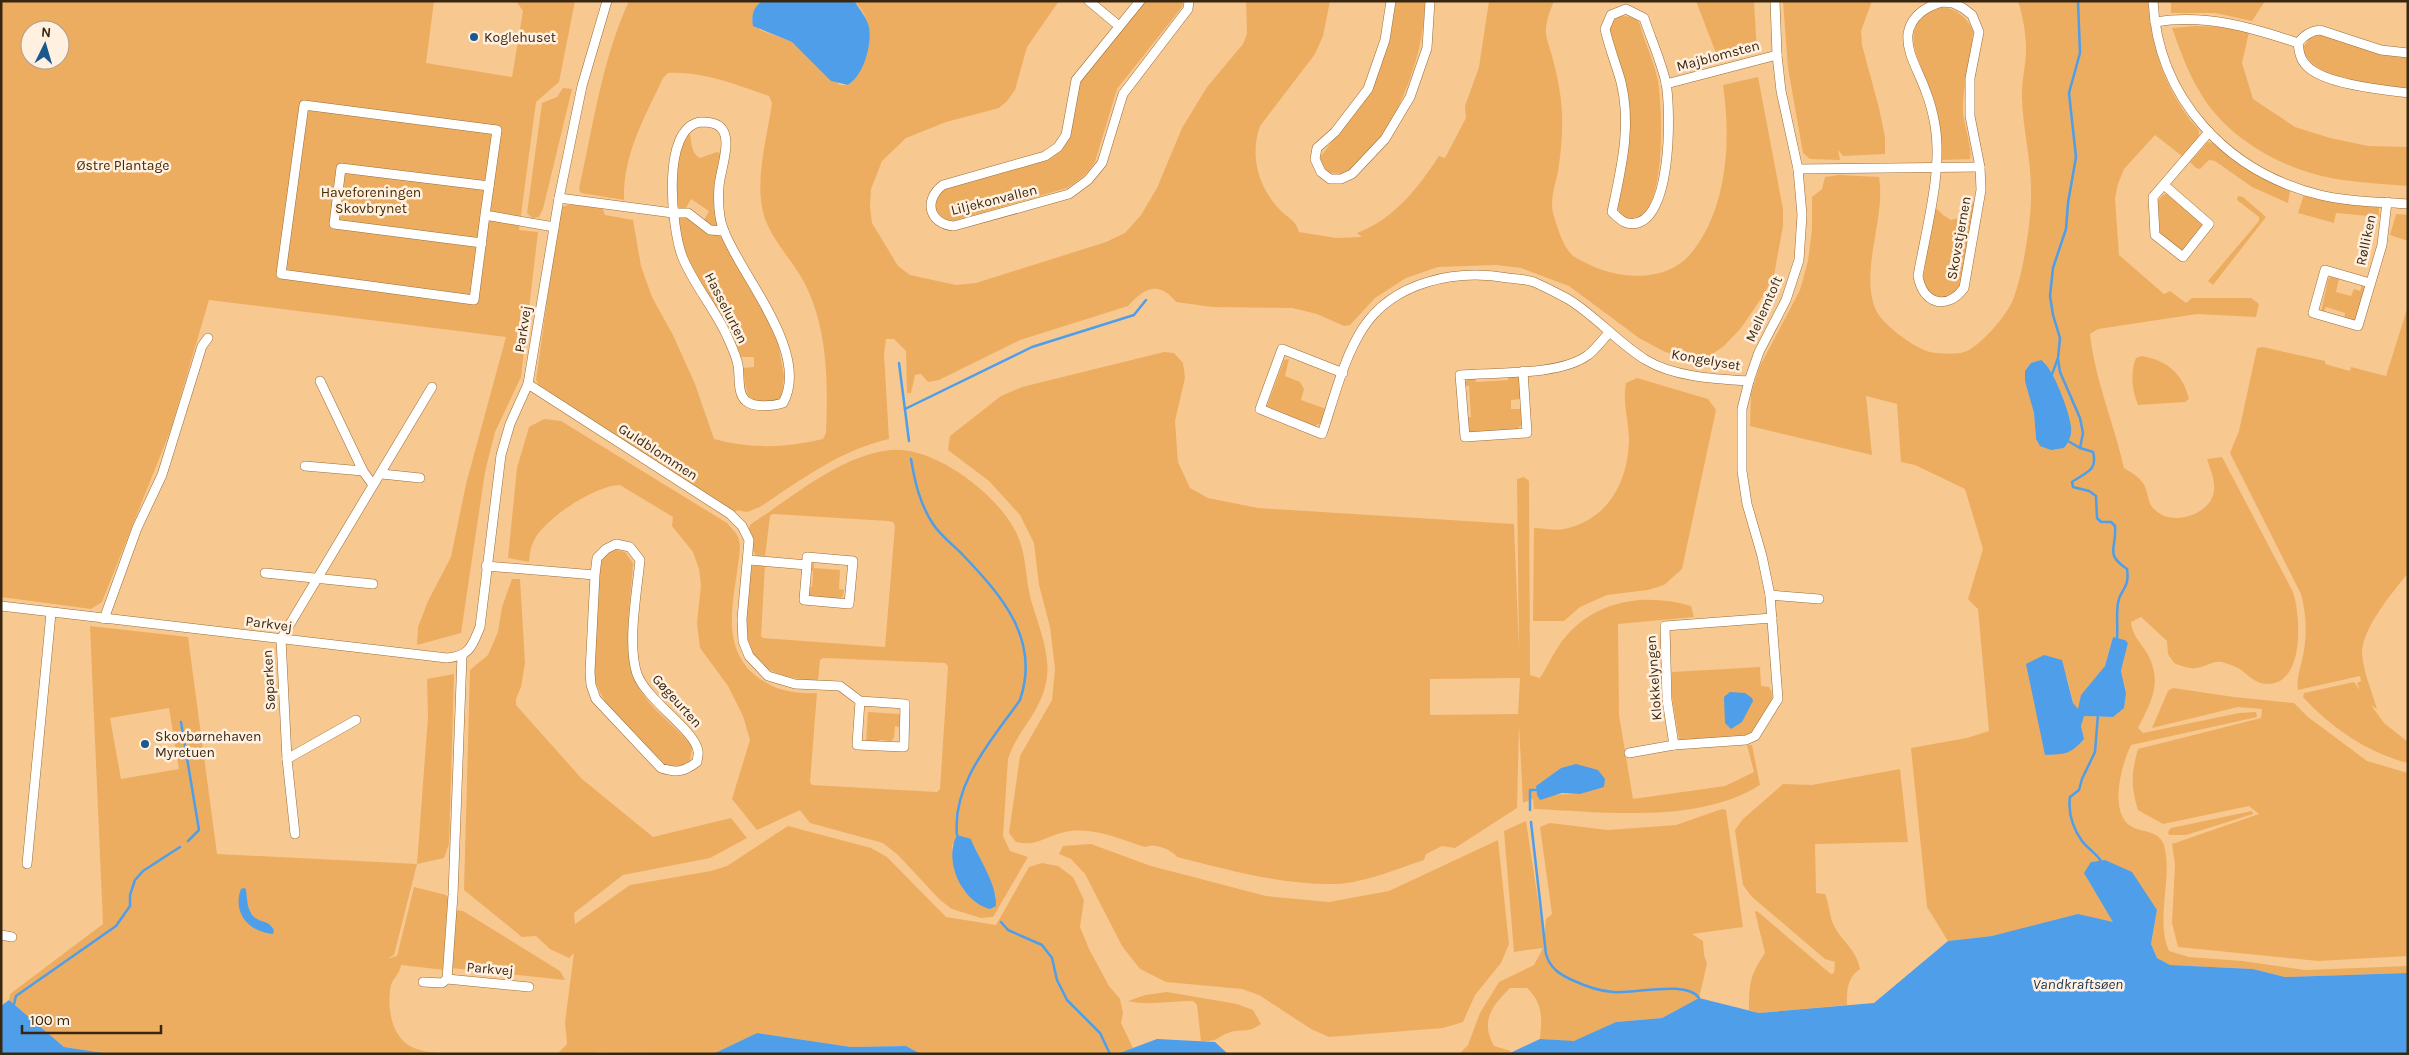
<svg xmlns="http://www.w3.org/2000/svg" width="2409" height="1055" font-family="Karla,sans-serif">
<style>
.green{fill:#edad61;fill-rule:evenodd}
.water{fill:#4e9eea}
.lines{fill:none;stroke-linecap:round;stroke-linejoin:round}
.stream{stroke:#4e9eea;stroke-width:2.5}
.minor-casing{stroke:#996d38;stroke-width:10}
.minor{stroke:#fff;stroke-width:9}
.poi-dot{fill:#1a588e;stroke:#fff0e0;stroke-width:2}
.labels{text-anchor:middle;dominant-baseline:central;stroke-width:5;stroke-linejoin:round;paint-order:stroke}
.poi-label{font-size:14px;fill:#392610;stroke:#fff0e0;text-anchor:start}
.street-label{font-size:14px;fill:#392610;stroke:#fff0e0}
.park-label{font-size:14px;fill:#472a02;stroke:#fff0e0}
.water-label{font-size:15px;font-style:italic;fill:#163655;stroke:#fff0e0}
</style>
<rect width="100%" height="100%" fill="#f8c891"/>
<g class="green">
<path d="M1,1H434L426,63L512,77L523,11L516,1H575L559,82L536,102L519,230L538,232L521,377L495,432L485,472L461,633L417,645L418,627L428,601L451,557L466,484L506,337L209,300L171,429L102,602L91,609L1,597ZM30,30H60V60H30Z"/>
<path d="M629,1H763C755,5 753,13 752,21L760,30L792,42L840,85H848L852,82C863,53 881,27 854,1H1059L1027,47L1015,90L1007,101L999,108L946,122L906,138L882,161L871,189L870,207L872,223L898,266L910,275L956,285L976,283L1106,242L1125,233L1141,215L1157,188L1182,128L1207,87L1243,44L1247,34L1246,1H1330L1323,36L1315,54L1260,126C1249,157 1259,189 1282,212C1290,219 1296,221 1299,232L1336,238L1362,237L1357,233C1393,220 1418,188 1439,156L1445,158L1466,118L1465,106L1479,67L1489,1H1554C1550,11 1545,23 1546,34C1547,41 1550,49 1552,56C1557,74 1561,93 1562,112C1563,131 1561,153 1558,172C1555,186 1550,199 1553,213C1557,226 1562,245 1572,255C1575,258 1583,261 1588,264C1620,280 1668,283 1692,252C1728,207 1731,139 1723,85L1758,77L1783,209V226L1774,275L1763,296L1741,328L1724,346L1711,355L1693,358L1665,352L1639,338L1569,286L1521,268L1496,265L1438,267L1406,278L1375,298L1350,325L1344,326L1317,314L1292,308L1212,307L1176,302C1159,280 1144,288 1128,306L1020,340L939,380L928,382L921,374L915,375L911,393H907L906,351L894,339H886L884,354L889,439C840,450 801,480 760,507L747,512L737,510L734,513L539,385L536,380L560,208C571,201 591,207 603,209L605,215L633,220L641,266L652,297L673,335L695,384L714,439C750,449 786,448 823,439L826,433C828,383 828,330 805,284C793,260 769,238 763,212C755,178 767,138 772,103L769,96C737,85 703,71 668,73L663,78C644,119 623,154 624,200L581,193L579,189C593,127 602,59 629,1Z"/>
<path d="M1144,1H1183L1182,7L1117,89L1095,162C1087,174 1079,181 1067,188L953,221C939,220 935,212 935,198L946,188L1059,151L1082,79Z"/>
<path d="M1394,1H1425C1425,57 1393,144 1343,174L1329,173L1321,163V156L1364,100Z"/>
<polygon points="1696,1 1754,1 1757,52 1719,61"/>
<polygon points="1783,1 1872,1 1861,31 1862,45 1879,108 1885,137 1885,154 1843,156 1838,150 1840,160 1810,159 1803,153 1788,68"/>
<path d="M2018,1H2148C2151,49 2167,95 2199,130V136L2182,156L2155,135L2124,169L2118,184L2115,198L2119,255L2164,294L2170,291L2186,303L2192,298H2251L2259,304L2256,317L2197,314L2098,329L2090,334C2095,380 2114,423 2124,468C2130,472 2138,476 2142,482C2148,488 2147,500 2152,507C2166,523 2189,520 2204,508C2221,494 2213,477 2207,459L2222,457L2293,592C2301,616 2305,686 2266,684C2256,684 2248,675 2240,669C2235,666 2228,664 2222,662C2214,660 2205,667 2196,668C2189,669 2181,666 2174,663L2168,654L2167,641L2141,617L2131,622C2132,634 2139,641 2145,650C2164,680 2152,700 2138,728L2143,733L2239,713L2256,712L2257,717L2131,745C2122,764 2109,809 2129,825C2139,833 2159,829 2164,845C2173,879 2155,919 2169,951L2189,957L2242,961L2305,970L2408,966V973L2285,977L2253,969L2170,965L2157,958L2151,944L2157,910L2105,860L2091,862L2114,922L1948,941L1927,907L1911,748L1967,738L1989,731L1978,609L1968,599L1983,549L1965,489L1915,465L1901,462L1897,404L1866,396L1872,455L1750,426L1751,394L1760,366L1800,290L1808,261L1812,229V197L1822,189L1825,177L1839,175L1879,177C1886,218 1860,269 1875,308C1880,323 1914,348 1930,352C1940,354 1958,355 1967,351C1983,343 2009,313 2014,297C2023,273 2031,223 2031,196C2032,163 2023,131 2022,99C2021,82 2026,66 2026,50C2026,33 2023,17 2018,1ZM2044,361L2055,380L2064,405L2036,439L2034,413L2031,399ZM2113,637L2125,640L2128,643L2121,671L2126,693L2113,717L2083,716L2081,726L2084,739L2044,655L2067,678L2073,703L2078,710L2105,666Z"/>
<polygon points="2171,1 2265,1 2252,21 2215,13 2171,13"/>
<path d="M1941,7C1956,8 1967,17 1973,31C1972,59 1962,85 1963,113C1964,124 1973,152 1970,159L1942,160L1939,155C1934,128 1929,101 1923,74C1919,58 1910,45 1915,28C1919,16 1929,11 1941,7Z"/>
<path d="M1619,16C1625,16 1632,16 1637,20C1641,24 1642,33 1644,38C1649,52 1655,66 1658,81C1662,106 1668,215 1633,219C1604,222 1626,171 1627,158C1631,115 1617,72 1608,30L1610,24Z"/>
<path d="M2195,26L2228,27L2249,32L2242,63L2253,99L2295,127L2330,138L2368,146L2408,147V186C2386,184 2364,183 2343,180C2289,173 2229,141 2201,94C2188,73 2180,50 2172,28Z"/>
<path d="M2322,35L2370,51L2408,56V88C2384,87 2301,78 2304,46L2311,37Z"/>
<polygon points="563,88 572,89 543,209 539,217 532,218 527,213 542,103 557,97"/>
<path d="M689,131C693,141 689,151 700,158L717,152L721,153L717,175L719,226L716,228L704,220L709,211L691,199L685,210L675,206C675,179 676,154 689,131Z"/>
<polygon points="2208,142 2213,143 2256,175 2290,191 2288,203 2252,187 2215,161 2209,160 2200,169 2196,168 2190,162"/>
<polygon points="2167,194 2203,225 2183,251 2180,251 2160,233 2158,201 2163,195"/>
<polygon points="2304,194 2379,206 2379,217 2336,213 2334,223 2298,213"/>
<polygon points="2238,196 2243,197 2266,217 2213,285 2208,281 2259,221 2259,217 2237,200"/>
<path d="M1975,202L1960,286C1948,303 1929,302 1923,280L1934,206L1943,215L1951,220L1958,218L1969,203Z"/>
<polygon points="2396,214 2408,215 2408,241 2390,235"/>
<polygon points="678,217 687,217 703,229 722,237 768,320 778,343 784,376 782,397 776,401 765,402 755,401 748,396 742,368 754,367 754,357 740,357 687,256 681,239"/>
<polygon points="2331,277 2339,279 2336,292 2351,296 2354,289 2360,291 2362,285 2366,289 2356,321 2344,320 2345,313 2326,307 2323,314 2321,313 2328,279"/>
<path d="M2408,306V573C2393,592 2362,628 2362,653C2363,671 2372,692 2377,709L2371,705L2384,723L2408,742V763C2368,753 2330,727 2303,697L2304,693L2354,682L2360,690L2357,683L2361,681L2360,676L2298,690C2296,677 2302,664 2304,650C2307,631 2306,613 2301,594L2230,453L2239,431L2257,348L2263,347L2325,361V364L2350,371L2351,367L2386,376Z"/>
<path d="M1164,352L1174,353L1183,363L1185,378L1175,421L1178,462L1190,488L1208,498L1258,508L1514,524L1519,651L1517,479L1524,477L1529,481L1530,675L1540,678C1549,664 1556,647 1567,635C1599,599 1647,593 1691,606L1694,617L1618,624L1619,715L1633,799L1725,786L1754,772L1747,745H1752L1760,785C1699,824 1604,812 1534,809L1533,799L1523,803L1519,726L1517,808L1455,848L1442,846L1426,854L1424,860C1396,869 1365,883 1335,884C1281,885 1229,870 1177,857C1171,849 1155,843 1145,847C1120,839 1092,826 1065,832C1045,836 1038,847 1016,842L1009,833L1020,756L1052,700L1055,669L1050,627L1039,585L1034,543L1020,515L989,481L948,450L950,436L1001,396L1022,387ZM1520,678L1518,714L1430,715V679ZM1561,768L1580,794L1537,795L1536,786Z"/>
<path d="M2142,356C2168,361 2182,373 2189,399L2185,402L2138,405C2132,391 2130,372 2136,358Z"/>
<polygon points="1289,359 1285,376 1300,382 1304,389 1301,400 1326,409 1321,423 1313,427 1270,412 1267,406 1284,360"/>
<polygon points="1514,374 1519,379 1521,399 1511,400 1511,409 1521,409 1522,424 1517,429 1471,433 1467,429 1466,418 1471,417 1469,386 1464,386 1464,383 1470,377 1475,377 1476,382 1508,380 1508,375"/>
<path d="M1637,378L1708,399L1716,410L1682,569L1664,585L1648,590L1607,595L1580,607L1564,621H1533L1534,528C1543,528 1555,531 1564,529C1608,520 1628,482 1629,440C1629,421 1622,402 1626,383Z"/>
<path d="M544,419L561,421L727,523C730,527 735,531 737,535C742,544 739,556 738,565C733,604 721,648 756,676C775,691 794,694 817,693L810,782L812,785L937,792L940,789L948,666L945,663L823,658L820,660L818,681C761,676 740,661 746,601C748,591 747,575 752,566L765,565L761,636L763,638L885,647L895,526L893,522L888,521L773,514L770,516L765,557L757,556C750,549 745,532 751,524C793,497 839,456 890,450C934,445 999,495 1017,534C1027,556 1025,577 1031,600C1038,624 1050,652 1047,677C1042,713 1018,728 1008,759L1003,836L1010,851L1028,857L993,917L981,918L952,909L940,900L898,855L883,843L810,823L800,810L757,830L732,799L750,740L743,716L728,686L700,648L697,623L701,585L699,569L693,552L672,526L673,517L620,485C596,485 541,520 533,543C530,548 530,556 529,562L508,558L517,468L529,427ZM971,839L996,897L964,891L954,866L952,845Z"/>
<path d="M612,549L625,552L633,563C631,604 618,663 644,696C657,714 676,727 690,744L692,749L690,760L680,768L667,766C641,740 603,713 594,676L599,566L601,558Z"/>
<polygon points="814,562 814,568 840,570 839,589 844,590 843,596 839,599 812,597 807,593 808,587 812,587 813,571 809,570 810,565"/>
<polygon points="512,579 520,579 525,663 521,687 516,699 516,705 582,779 653,837 731,818 747,838 710,858 623,875 574,913 575,924 630,885 711,871 727,866 788,826 871,848 887,857 946,917 996,925 1029,867 1042,863 1058,866 1073,877 1084,900 1080,927 1089,949 1109,986 1120,999 1123,1013 1121,1023 1133,1048 1117,1054 921,1054 906,1046 851,1047 757,1033 713,1054 596,1052 598,1054 557,1054 567,1044 565,1022 574,953 569,958 550,949 536,936 522,937 464,890 470,670 488,655 498,632 502,607"/>
<path d="M90,626L188,637L217,854L417,864L428,717L427,679L454,674L449,844L444,858L417,864L394,955L387,959L397,956L414,887L446,895L450,899L445,970L401,965C400,974 393,978 391,985C387,1005 390,1032 408,1045C419,1052 434,1052 446,1054H110L64,1047L9,1000L10,994L103,924ZM169,708L179,769L121,779L110,718Z"/>
<path d="M1760,667L1761,686L1769,687C1780,702 1759,723 1750,736L1684,741L1679,739L1672,697V672Z"/>
<path d="M2173,688L2234,697L2294,703L2308,717L2367,761L2408,773V956L2318,961L2178,947L2172,923L2175,865L2172,844L2259,814L2249,806L2163,824L2138,810C2131,786 2131,774 2138,749L2261,718L2262,709L2238,707L2152,728L2168,691Z"/>
<polygon points="868,712 900,714 899,727 895,726 894,738 891,741 879,740 879,743 866,743"/>
<path d="M1900,769L1908,842L1815,844L1816,893L1825,894C1829,903 1829,912 1832,921C1838,939 1856,947 1860,969C1847,978 1847,990 1847,1005L1759,1013L1749,1010C1749,984 1750,975 1765,953L1755,912L1757,911L1831,974L1834,973L1835,962L1825,959L1752,897L1743,885L1735,830L1743,819L1783,784L1812,785Z"/>
<path d="M1722,809L1726,810L1743,927L1692,934L1703,941L1704,955L1707,964L1699,998L1662,1018L1616,1022L1574,1042L1540,1039C1542,1018 1543,1003 1527,988H1510C1492,1006 1480,1021 1494,1046L1511,1051L1508,1054H1459L1468,1045L1480,1013L1499,982L1534,965L1543,948L1514,952L1504,831L1526,821L1544,940L1546,919L1552,914L1540,827L1550,823L1608,830L1676,825Z"/>
<polygon points="2252,811 2253,814 2186,835 2169,835 2168,832 2171,828"/>
<polygon points="1498,840 1509,944 1501,963 1475,995 1463,1022 1443,1028 1329,1037 1311,1029 1259,995 1242,989 1166,982 1140,969 1122,946 1085,874 1071,859 1059,854 1063,846 1091,844 1151,866 1266,896 1329,902 1389,891"/>
<polygon points="455,910 463,911 560,971 565,980 451,968"/>
<path d="M1167,992L1237,1004L1253,1010L1261,1024C1246,1034 1246,1028 1231,1032C1217,1036 1220,1042 1201,1041L1197,1005L1193,1001C1172,1001 1147,1006 1128,1001L1145,995Z"/>
</g>
<g class="water">
<path d="M763,1L855,2C860,10 867,18 869,27C872,45 864,75 848,85L831,81L792,42L753,26C751,17 753,6 763,1Z"/>
<path d="M2041,360C2053,367 2070,413 2071,427C2072,435 2069,442 2064,448L2051,450L2040,446L2036,439L2034,413L2025,381V371L2031,363Z"/>
<path d="M2113,637L2125,640L2128,643L2121,671L2126,693L2124,708L2113,717L2084,716L2081,726L2084,739C2070,755 2065,754 2045,755L2026,664L2044,655L2062,660L2073,703L2078,709L2081,695L2105,666Z"/>
<polygon points="1730,692 1745,693 1752,698 1753,701 1742,722 1731,729 1725,723 1724,697"/>
<polygon points="1576,764 1598,770 1605,779 1604,787 1580,794 1562,793 1540,800 1537,795 1536,786 1561,768"/>
<path d="M957,835L971,839C979,860 997,883 996,906L990,909C962,902 943,861 957,835Z"/>
<polygon points="2105,860 2132,872 2157,910 2151,944 2157,958 2170,965 2253,969 2285,977 2408,973 2408,1054 1508,1054 1540,1039 1574,1041 1616,1022 1662,1018 1699,998 1759,1013 1874,1003 1948,941 1992,936 2078,914 2113,922 2084,873 2091,862"/>
<path d="M244,888L246,889C247,898 247,911 254,917C263,924 267,919 274,930L273,934C249,932 232,913 241,889Z"/>
<polygon points="9,1000 64,1047 110,1054 1,1054 1,1006"/>
<polygon points="757,1033 851,1047 906,1046 921,1054 713,1054"/>
<polygon points="1157,1039 1215,1042 1228,1054 1117,1054"/>
</g>
<g class="lines">
<g class="stream">
<polyline points="2058,359 2060,372 2080,418 2083,433 2080,448"/>
<polyline points="899,363 909,441"/>
<polyline points="2051,377 2058,358 2060,338 2053,315 2050,296 2053,268 2066,229 2068,203 2076,157 2069,93 2080,53 2078,1"/>
<polyline points="905,409 1032,347 1134,315 1146,300"/>
<path d="M2068,441L2080,448L2093,452C2098,471 2086,472 2072,482L2073,487L2089,491L2096,496L2097,518L2101,522H2111L2115,526C2117,550 2104,553 2127,569C2130,589 2120,589 2118,603C2116,614 2118,627 2117,639"/>
<path d="M911,459C915,483 920,504 933,524C940,535 952,544 962,554C1001,595 1041,639 1020,700C992,740 952,783 957,835"/>
<path d="M2098,714L2095,752L2082,779L2079,790L2070,797C2068,812 2073,828 2082,841C2087,848 2096,853 2101,861"/>
<polyline points="181,722 199,830 188,841"/>
<polyline points="1530,810 1530,790 1536,790"/>
<path d="M1531,822L1546,954C1550,968 1559,974 1572,980C1585,986 1598,991 1613,992C1635,994 1687,980 1699,998"/>
<polyline points="1001,922 1008,930 1042,945 1052,958 1057,980 1067,1000 1100,1033 1110,1054"/>
<polyline points="14,1004 16,996 116,926 130,906 130,895 135,880 143,871 180,847"/>
</g>
<g class="minor-casing">
<g id="minor">
<polyline points="1089,1 1119,26"/>
<path d="M1140,1L1076,80L1066,135L1058,147L1045,156L943,185C923,200 929,224 954,226L1069,194L1088,180L1102,163L1123,94L1188,9L1189,1"/>
<polyline points="1391,1 1385,40 1368,89 1335,132 1317,148 1315,159 1321,172 1330,179 1341,179 1352,174 1385,139 1410,97 1427,48 1430,1"/>
<path d="M2153,1C2158,99 2227,172 2320,195C2349,202 2379,202 2408,204"/>
<path d="M1942,2L1953,3L1963,8L1972,15L1979,32L1970,78V116L1980,167L1981,190L1964,288C1947,311 1923,304 1918,276C1926,230 1943,170 1935,125C1933,114 1930,102 1926,92C1920,73 1906,54 1908,34C1911,16 1925,7 1942,2Z"/>
<path d="M1626,9L1644,18C1651,39 1661,61 1666,83C1671,110 1673,233 1627,223C1622,222 1616,216 1612,212C1621,169 1632,126 1621,82C1616,64 1609,47 1605,29L1611,15Z"/>
<path d="M2155,22C2207,14 2250,27 2298,43"/>
<path d="M2408,53L2381,50L2320,30C2310,31 2304,35 2298,43C2299,51 2300,59 2306,65C2322,84 2383,90 2408,93"/>
<polyline points="1666,84 1777,55"/>
<path d="M701,122C708,122 718,123 722,129C732,141 720,172 719,186C718,200 718,217 724,231C741,276 811,353 783,403C774,406 754,408 746,401C737,394 740,375 738,365C736,355 731,345 727,336C715,309 693,284 682,256C672,229 660,127 701,122Z"/>
<polyline points="1798,169 1980,167"/>
<polyline points="2164,185 2209,224 2183,257 2155,235 2153,197 2209,132"/>
<polyline points="559,198 673,213 688,213 710,230 724,231"/>
<polyline points="485,215 474,300 281,274 304,105 497,130 485,215 554,227"/>
<polyline points="482,243 334,224 341,168 489,186"/>
<polyline points="2370,283 2325,270 2313,313 2358,326 2382,245 2387,202"/>
<path d="M1523,371L1527,433L1465,437L1460,375C1495,372 1560,376 1588,355C1595,350 1602,340 1609,333"/>
<path d="M1343,373L1282,349L1260,409L1322,434C1334,399 1343,359 1363,328C1394,281 1456,269 1508,278C1516,279 1526,279 1534,282C1545,287 1557,293 1568,299C1596,316 1618,343 1646,360C1674,377 1716,379 1749,381"/>
<polyline points="320,381 363,471 373,485"/>
<polyline points="528,384 730,514 742,526 749,540 742,619 743,641 749,656 768,676 795,684 840,686 860,701 857,745 904,747 905,704 860,701"/>
<polyline points="305,466 363,471"/>
<polyline points="382,474 420,478"/>
<polyline points="749,560 807,565 804,600 849,604 853,561 807,557 807,565"/>
<path d="M486,566L595,575L597,558L606,549L616,544L630,547L640,560C637,591 627,645 637,674C647,701 695,730 698,751C699,754 697,759 697,762C684,772 676,773 661,768L596,699L591,685L590,672L595,575"/>
<polyline points="265,573 373,584"/>
<polyline points="1770,595 1819,599"/>
<path d="M1,606L447,658C470,656 472,646 480,627L501,455L510,424L528,384L559,198L582,86L607,1"/>
<polyline points="104,619 137,528 162,475 202,346 208,338"/>
<polyline points="1674,745 1746,740 1755,736 1778,699 1770,595 1762,556 1747,504 1742,471 1742,409 1749,381 1759,352 1786,300 1799,260 1802,215 1798,169 1781,91 1777,55 1775,1"/>
<polyline points="1629,753 1674,745 1667,700 1665,626 1772,618"/>
<polyline points="287,759 356,720"/>
<polyline points="295,834 287,759 281,639 432,387"/>
<polyline points="27,864 51,613"/>
<polyline points="1,935 12,937"/>
<polyline points="447,979 453,895 462,656"/>
<polyline points="423,982 442,983 447,979 529,987"/>
</g>
</g>
<use href="#minor" class="minor"/>
</g>
<g class="poi-dot">
<circle cx="474" cy="37" r="5"/>
<circle cx="145" cy="744" r="5"/>
</g>
<g class="labels">
<g class="poi-label">
<text x="484" y="37">Koglehuset</text>
<text x="155" y="736">Skovbørnehaven<tspan x="155" dy="16">Myretuen</tspan></text>
</g>
<g class="street-label">
<text transform="translate(1718 56) rotate(-15)">Majblomsten</text>
<text transform="translate(994 200) rotate(-14)">Liljekonvallen</text>
<text transform="translate(1959 238) rotate(-80)">Skovstjernen</text>
<text transform="translate(2366 240) rotate(-78)">Rølliken</text>
<text transform="translate(726 308) rotate(63)">Hasselurten</text>
<text transform="translate(1764 309) rotate(-66)">Mellemtoft</text>
<text transform="translate(523 329) rotate(-81)">Parkvej</text>
<text transform="translate(1706 360) rotate(10)">Kongelyset</text>
<text transform="translate(658 452) rotate(33)">Guldblommen</text>
<text transform="translate(269 624) rotate(7)">Parkvej</text>
<text transform="translate(1654 678) rotate(-94)">Klokkelyngen</text>
<text transform="translate(269 680) rotate(-93)">Søparken</text>
<text transform="translate(677 701) rotate(48)">Gøgeurten</text>
<text transform="translate(490 969) rotate(5)">Parkvej</text>
</g>
<g class="park-label">
<text x="123" y="165">Østre Plantage</text>
<text x="371" y="192">Haveforeningen<tspan x="371" dy="16">Skovbrynet</tspan></text>
</g>
<g class="water-label">
<text x="2078" y="984">Vandkraftsøen</text>
</g>
</g>
<rect width="2409" height="1055" fill="none" stroke="#392610" stroke-width="5"/>
<g transform="translate(45 45) rotate(5)"><circle r="24" fill="#fff0e0" stroke="#b09f8d"/>
<path d="M0-4L9 19L0 12L-9 19Z" fill="#1a588e"/>
<text y="-8" font-size="14" font-weight="bold" text-anchor="middle" fill="#392610">N</text>
</g>
<path d="M22 1025v8h139v-8" fill="none" stroke="#392610" stroke-width="2.5"/>
<text x="30" y="1025" font-size="15" fill="#392610" stroke="#fff0e0" stroke-width="4" paint-order="stroke">100 m</text>
</svg>
